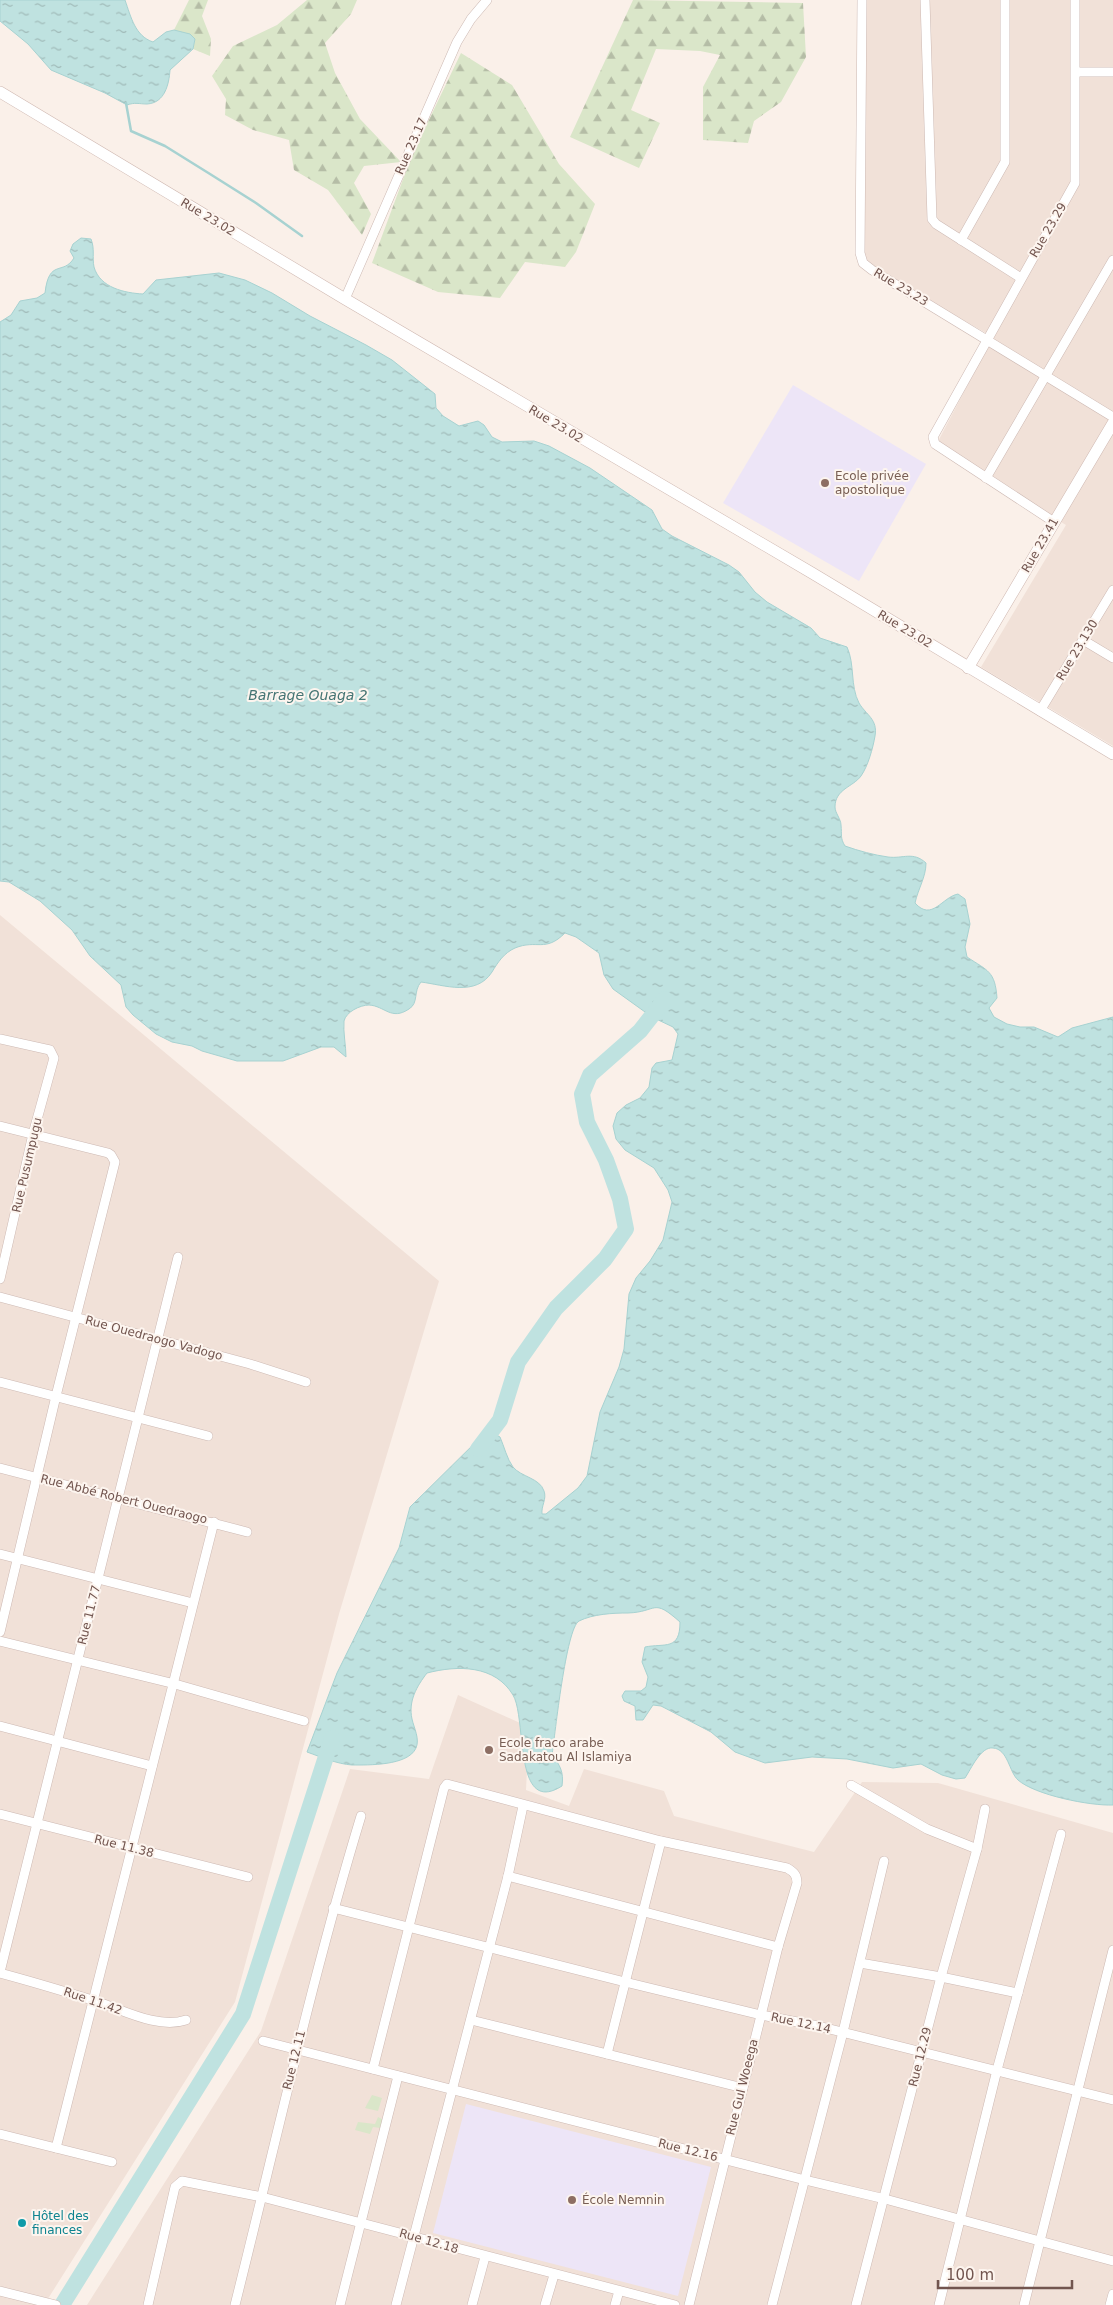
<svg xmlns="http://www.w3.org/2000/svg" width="1113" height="2305" font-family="'DejaVu Sans',sans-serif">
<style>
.residential{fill:#f1e1d8}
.education{fill:#ede5f7}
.grass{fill:#dae6c9}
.forest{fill:url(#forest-firs)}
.water{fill:url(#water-ripples);stroke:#a7d2d1}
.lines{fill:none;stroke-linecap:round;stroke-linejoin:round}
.stream{stroke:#a7d2d1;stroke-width:2.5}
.river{stroke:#bfe2e0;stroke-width:16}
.street-casing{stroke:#cdb9b3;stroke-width:10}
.secondary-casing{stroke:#cfb8b1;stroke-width:12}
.street{stroke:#fff;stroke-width:9}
.secondary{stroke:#fff;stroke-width:11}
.education-dot{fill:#8d6e63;stroke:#fdf5ef;stroke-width:2}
.culture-dot{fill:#0f9aa8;stroke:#fdf5ef;stroke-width:2}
.labels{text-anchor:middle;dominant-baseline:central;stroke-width:4;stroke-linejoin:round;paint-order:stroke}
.street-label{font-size:12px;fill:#72554f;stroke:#fdf5ef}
.education-label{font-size:12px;fill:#785e54;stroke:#fdf5ef;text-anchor:start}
.culture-label{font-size:12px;fill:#0d838f;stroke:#fdf5ef;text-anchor:start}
.water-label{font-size:14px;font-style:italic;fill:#457574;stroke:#fdf5ef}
</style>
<defs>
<pattern id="forest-firs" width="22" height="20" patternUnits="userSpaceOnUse" patternTransform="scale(1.25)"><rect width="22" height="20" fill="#dae6c9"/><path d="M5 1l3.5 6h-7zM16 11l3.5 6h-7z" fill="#b5bda6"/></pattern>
<pattern id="water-ripples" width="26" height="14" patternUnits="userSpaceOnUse" patternTransform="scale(1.25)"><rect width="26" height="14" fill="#bfe2e0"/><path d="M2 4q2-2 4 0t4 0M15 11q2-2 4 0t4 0" fill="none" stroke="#a0bab8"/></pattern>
</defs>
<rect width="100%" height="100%" fill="#faf0e9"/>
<g class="residential">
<polygon points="864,0 1113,0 1113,746 981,667 1066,525 935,447 993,337 865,264"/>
<polygon points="0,915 439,1281 339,1614 235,2002 44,2305 0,2305"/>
<polygon points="458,1695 529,1727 526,1790 569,1806 584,1769 664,1791 674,1816 814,1852 862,1782 938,1783 1113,1833 1113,2305 87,2305 261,2031 350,1769 429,1779"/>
</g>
<g class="education">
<polygon points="793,385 926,464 859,581 723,503"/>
<polygon points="466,2104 711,2167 678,2296 433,2233"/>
</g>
<g class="grass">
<polygon points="372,2095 382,2098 378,2111 365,2108"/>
<polygon points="378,2117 384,2120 380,2128 373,2127 370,2134 355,2130 358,2122 375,2124"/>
</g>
<g class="forest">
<polygon points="189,0 208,0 202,16 211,39 210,56 193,49 195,39 174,30"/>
<polygon points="307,0 357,0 351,14 325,43 335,73 360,119 401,162 364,166 354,183 371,214 362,235 328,190 294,170 289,140 253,130 225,115 226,99 212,76 233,46 277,25"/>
<polygon points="633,0 803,3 806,57 781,102 754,121 748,143 703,140 703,87 720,55 700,51 656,49 631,110 660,123 639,168 570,137"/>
<polygon points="461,53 512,85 559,164 595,204 576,252 565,267 525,262 500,298 438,292 372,263 412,155"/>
</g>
<g class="water">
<path d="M0,0H125C131,17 135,36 153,42L166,32L174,30L190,34L195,39L193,49L170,70C169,84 165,103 147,104C139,104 135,102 127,105L105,93L51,70L28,44L0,21Z"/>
<path d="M81,238L91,239C95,249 92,257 94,267C100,288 125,293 143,294L156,280L219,273L245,280L272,293L310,316L366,345L392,360L435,394L436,408L443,416L459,426L478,421L484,425L492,437L502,442L534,441L549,446L590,468L652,510L662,529L672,536L729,565L739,572L755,592L767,602L811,628L820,638L847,647C855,664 850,686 859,703C866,715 878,719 875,736C873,748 868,766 861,776C853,787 835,789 835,807C835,813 841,819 841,825C842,835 840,838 845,846C859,851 874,855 888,857C903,859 913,851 926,863C926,877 918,889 915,903C932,922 942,897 958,894L965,899L970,924L965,947L967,957C988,971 995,971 997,998L989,1008L994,1017L1007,1024L1020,1027H1034L1058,1037L1072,1028L1113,1017V1805C1090,1806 1035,1795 1018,1780C1009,1772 1008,1749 993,1748C981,1746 971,1769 965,1778L956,1779L942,1775L921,1764L893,1768L847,1759L812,1757L765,1763L735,1752L711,1732L661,1706L653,1705L643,1720H636L635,1706L624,1701L622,1696L625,1691H641L646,1687L648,1677L642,1662L645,1647C665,1643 680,1651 680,1622C652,1597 658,1612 628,1613C613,1613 593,1614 579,1621C566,1628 555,1735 552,1755C560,1765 564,1772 562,1786C513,1817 527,1718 513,1695C495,1665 458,1665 427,1673C417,1686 408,1701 412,1719C414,1728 420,1739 416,1748C408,1766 368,1765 352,1765C337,1764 321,1757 307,1752L337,1673L399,1548L410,1507L485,1433H493L500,1437C504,1446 507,1459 513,1467C521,1477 540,1478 544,1491C547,1499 541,1506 542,1514H546L578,1488L587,1476L600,1412L619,1367L624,1349L629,1294L636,1278L650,1261L663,1240L672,1202L668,1190L654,1168L625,1150L616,1139L613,1126L617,1113L626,1105L640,1098L649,1087L652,1068L656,1063L672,1060L678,1034L673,1027L652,1017L613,989L604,975L599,953L576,937L565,933C545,953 537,939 515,948C504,953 498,962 492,972C476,997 444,985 421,982C413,991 419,1003 409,1009C391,1021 385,1006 369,1005C360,1005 346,1012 344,1021C343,1032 346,1046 346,1057L334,1047H321L283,1061H237L202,1051L192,1046L172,1042L156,1034L133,1015L126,1007L121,985L90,956L72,930L40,901L9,882L0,881V322L11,315L20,301L37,298L45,293C49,258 63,276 74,258L70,251L73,244Z"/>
</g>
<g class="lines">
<polyline class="stream" points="126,103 131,131 165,146 210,174 256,203 302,236"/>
<g class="river">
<polyline points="478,1449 500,1420 518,1362 556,1308 605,1259 626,1229 620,1199 606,1160 587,1122 582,1094 590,1075 640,1031 665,999"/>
<polyline points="62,2305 243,2014 332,1738"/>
</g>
<g class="street-casing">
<g id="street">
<polyline points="862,0 860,253 863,263 872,270 1113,417"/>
<polyline points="925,0 932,219 936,224 1021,278"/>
<polyline points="1077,72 1113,72"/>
<polyline points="961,240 1005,162 1005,0"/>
<polyline points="345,299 457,42 471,19 487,0"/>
<polyline points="986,478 1113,260"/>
<polyline points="1054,522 935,444 933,437 1075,183 1075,0"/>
<polyline points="1083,640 1113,658"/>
<polyline points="1040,711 1113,590"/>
<polyline points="0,1039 50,1050 54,1058 33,1134 0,1279"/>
<polyline points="0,1126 108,1153 111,1155 115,1162 56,1396 0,1632"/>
<polyline points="0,1297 250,1364 306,1382"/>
<polyline points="0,1382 208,1436"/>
<polyline points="0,1468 247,1532"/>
<polyline points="0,1554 193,1603"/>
<polyline points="0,1641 175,1684 304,1721"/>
<polyline points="0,1726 152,1766"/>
<polyline points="851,1785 927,1829 977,1849"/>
<polyline points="0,1814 248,1877"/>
<polyline points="508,1876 778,1947"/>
<polyline points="333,1908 625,1982 761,2015 818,2026 1113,2100"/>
<polyline points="860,1963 941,1977 1018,1993"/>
<polyline points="0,1972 178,1257"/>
<path d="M0,1973C30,1981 60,1990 89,1999C118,2007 156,2030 186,2020"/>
<polyline points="471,2020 743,2088"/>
<polyline points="263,2041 805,2180 885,2199 1113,2261"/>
<polyline points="607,2054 661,1841"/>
<path d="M373,2069L444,1788L447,1784L661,1841L787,1868C794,1872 797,1875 797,1883L778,1947L689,2305"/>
<polyline points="0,2134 112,2162"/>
<polyline points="56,2148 214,1522"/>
<polyline points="0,2291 56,2305"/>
<polyline points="148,2305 175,2187 182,2181 262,2197 675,2305"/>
<path d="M235,2305C276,2142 312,1977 361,1816"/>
<polyline points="340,2305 398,2076"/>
<polyline points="396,2305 508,1876 523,1806"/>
<polyline points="472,2305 485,2257"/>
<polyline points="545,2305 554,2275"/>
<polyline points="615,2305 619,2291"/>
<polyline points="772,2305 843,2032 884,1861"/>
<polyline points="856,2305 941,1977 977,1849 985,1809"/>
<polyline points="939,2305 997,2070 1061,1834"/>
<polyline points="1024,2305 1113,1950"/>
<polyline points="1110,2305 1113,2294"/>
</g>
</g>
<g class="secondary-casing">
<g id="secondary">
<polyline points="0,92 345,299 812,573 1113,754"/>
<polyline points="968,668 1113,423"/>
</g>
</g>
<use href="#street" class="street"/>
<use href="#secondary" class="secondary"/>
</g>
<g class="education-dot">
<circle cx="825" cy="483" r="5"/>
<circle cx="489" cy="1750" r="5"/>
<circle cx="572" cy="2200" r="5"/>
</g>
<circle class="culture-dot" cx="22" cy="2223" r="5"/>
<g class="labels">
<g class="street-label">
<text transform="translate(411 146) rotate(-66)">Rue 23.17</text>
<text transform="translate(208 217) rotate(31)">Rue 23.02</text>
<text transform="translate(1048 230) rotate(-60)">Rue 23.29</text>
<text transform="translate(901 287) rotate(31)">Rue 23.23</text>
<text transform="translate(556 424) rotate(31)">Rue 23.02</text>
<text transform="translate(1040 545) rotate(-60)">Rue 23.41</text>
<text transform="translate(905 629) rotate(31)">Rue 23.02</text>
<text transform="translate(1077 650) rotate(-59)">Rue 23.130</text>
<text transform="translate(27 1165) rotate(-77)">Rue Pusumpugu</text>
<text transform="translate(154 1338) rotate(15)">Rue Ouedraogo Vadogo</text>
<text transform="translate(124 1499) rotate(14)">Rue Abbé Robert Ouedraogo</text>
<text transform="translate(89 1615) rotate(-76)">Rue 11.77</text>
<text transform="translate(124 1846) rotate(14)">Rue 11.38</text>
<text transform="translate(93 2001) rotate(19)">Rue 11.42</text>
<text transform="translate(801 2023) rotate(12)">Rue 12.14</text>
<text transform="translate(920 2057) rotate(-76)">Rue 12.29</text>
<text transform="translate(294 2060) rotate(-76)">Rue 12.11</text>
<text transform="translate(742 2087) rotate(-76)">Rue Gul Woeega</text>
<text transform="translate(688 2150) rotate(14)">Rue 12.16</text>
<text transform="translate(429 2241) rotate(16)">Rue 12.18</text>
</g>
<g class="education-label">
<text x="835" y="476">Ecole privée<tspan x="835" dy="14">apostolique</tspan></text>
<text x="499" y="1743">Ecole fraco arabe<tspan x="499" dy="14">Sadakatou Al Islamiya</tspan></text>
<text x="582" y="2200">École Nemnin</text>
</g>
<g class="culture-label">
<text x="32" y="2216">Hôtel des<tspan x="32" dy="14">finances</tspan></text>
</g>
<g class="water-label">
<text x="308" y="695">Barrage Ouaga 2</text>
</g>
</g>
<path d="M938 2280v8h134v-8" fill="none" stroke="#72554f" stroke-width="2.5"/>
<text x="946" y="2280" font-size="15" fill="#72554f" stroke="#fdf5ef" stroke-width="4" paint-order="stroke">100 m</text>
</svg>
